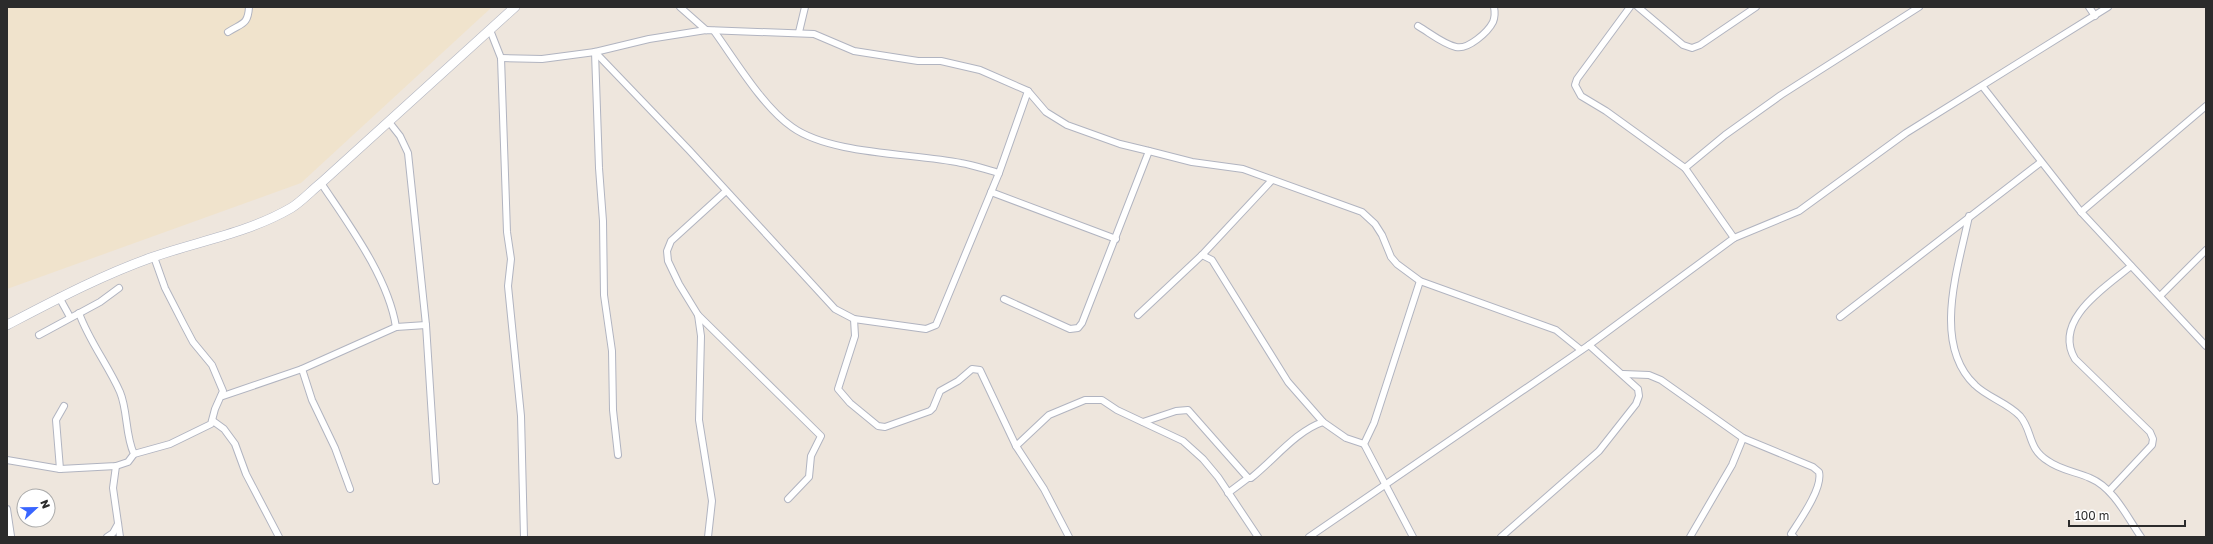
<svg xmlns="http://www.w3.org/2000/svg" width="2213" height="544" font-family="'Golos Text',sans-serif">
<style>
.education{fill:#f0e3cc}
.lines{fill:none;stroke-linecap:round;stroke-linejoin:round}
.street-casing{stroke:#b1b4c0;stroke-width:8}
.secondary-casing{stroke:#b1b4c0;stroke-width:10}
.street{stroke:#fff;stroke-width:6}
.secondary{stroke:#fff;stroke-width:9}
</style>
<rect width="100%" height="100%" fill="#eee6dd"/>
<polygon class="education" points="7,7 492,7 301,183 7,289"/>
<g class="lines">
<g class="street-casing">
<g id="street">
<polyline points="680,7 706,30"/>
<polyline points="1630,7 1577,79 1575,85 1581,96 1606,111 1685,168"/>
<polyline points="1638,7 1683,45 1692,48 1700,45 1756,7"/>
<polyline points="2089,7 2095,16"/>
<path d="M1418,26C1430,33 1443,44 1456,47C1468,50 1488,32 1493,22C1495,17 1495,12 1494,7"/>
<polyline points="490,30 501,58 507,232 511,259 508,286 521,416 524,537"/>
<path d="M714,31C735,60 763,107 792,127C831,155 913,153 961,163C974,165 987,170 999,173"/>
<path d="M228,32C242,23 248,25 249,7"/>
<polyline points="799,32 805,7"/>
<polyline points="595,52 689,150 835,309 854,319 926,329 936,325 999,173 1028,91"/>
<polyline points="595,52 599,168 603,221 604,295 612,351 613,410 618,455"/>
<polyline points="501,58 542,59 595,52 649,39 706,30 814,34 854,51 918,61 941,61 980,70 1028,91 1046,112 1067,125 1120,144 1149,151 1192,162 1243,169 1362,212 1375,224 1382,235 1391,257 1397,264 1420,281 1556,330 1581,350"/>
<polyline points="1983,87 2081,212 2206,346"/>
<polyline points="389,122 400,136 408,153 426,325 436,481"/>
<path d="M321,183C349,225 388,277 396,327"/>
<polyline points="991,192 1116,239"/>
<polyline points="2081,212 2206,106"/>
<path d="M1969,216C1959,266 1931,343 1975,385C1987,397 2008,403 2020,416C2033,431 2027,448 2048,461C2060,470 2077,472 2090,478C2114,488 2127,517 2141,537"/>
<polyline points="1734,238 1685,168 1725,135 1781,95 1919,7"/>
<polyline points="1202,255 1272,180"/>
<polyline points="2160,296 2206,250"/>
<polyline points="59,297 70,317"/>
<polyline points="1004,299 1070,329 1078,328 1082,323 1149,151"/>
<polyline points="698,315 821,436 811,456 809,477 788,499"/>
<polyline points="1138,315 1202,255 1212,260 1288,382 1323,422 1346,438 1364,444"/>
<polyline points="1840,317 2041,162"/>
<polyline points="854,319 855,336 838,389 850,403 878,426 885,427 930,411 933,408 940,391 958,381 972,369 980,370 1016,446 1044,489 1069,537"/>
<polyline points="39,335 100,302 119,288"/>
<polyline points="302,369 312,400 335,448 350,489"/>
<path d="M1623,374L1649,375L1661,380L1743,438L1813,467L1819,472C1823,488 1800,520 1791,534L1794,537"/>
<polyline points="223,396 302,369 396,327 426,325"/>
<polyline points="213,421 224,429 235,444 246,474 279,537"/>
<path d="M1143,422L1176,411L1188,410L1248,478H1251C1274,460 1296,431 1323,422"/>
<polyline points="1016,446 1049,415 1085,400 1102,400 1117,410 1183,441 1203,459 1218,477 1258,537"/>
<polyline points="134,454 170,444 211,424 215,409 223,391 212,365 193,342 184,325 165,288 154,257"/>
<path d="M7,460L60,469L116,466L128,462L134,454C125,435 128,411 120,392C108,365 89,341 79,313"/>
<polyline points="116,466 113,488 120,537"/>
<polyline points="60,469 56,420 64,406"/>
<path d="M2109,491L2152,445L2153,439L2150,432L2075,359C2052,320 2106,287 2131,266"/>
<polyline points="1228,493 1248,478"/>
<polyline points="7,509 11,536"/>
<polyline points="107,537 113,533 118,524"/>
<polyline points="708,537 712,501 699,420 701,336 698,315 679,284 668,261 667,251 671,241 726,191"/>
<polyline points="1309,537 1589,345 1734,238 1799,211 1906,133 2108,7"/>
<polyline points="1413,537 1364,444 1374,423 1420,281"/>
<polyline points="1501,537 1599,451 1636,404 1639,396 1638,389 1589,345"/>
<polyline points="1690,537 1732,465 1743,438"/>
</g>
</g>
<g class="secondary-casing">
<path id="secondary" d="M7,325C55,300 102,275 153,257C199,241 248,233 291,208C301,202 311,191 321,183L515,7"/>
</g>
<use href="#street" class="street"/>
<use href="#secondary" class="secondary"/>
</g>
<rect width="2213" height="544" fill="none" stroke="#2b2b2b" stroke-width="16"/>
<g transform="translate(36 508) rotate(68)"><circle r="19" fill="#ffffff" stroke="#aaaaaa"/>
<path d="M0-3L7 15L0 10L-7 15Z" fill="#3965ff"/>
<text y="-6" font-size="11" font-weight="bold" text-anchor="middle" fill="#2b2b2b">N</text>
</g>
<path d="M2069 520v6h116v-6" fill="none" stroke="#2b2b2b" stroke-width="2"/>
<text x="2075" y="520" font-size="12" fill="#2b2b2b" stroke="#ffffff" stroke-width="3" paint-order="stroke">100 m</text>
</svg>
